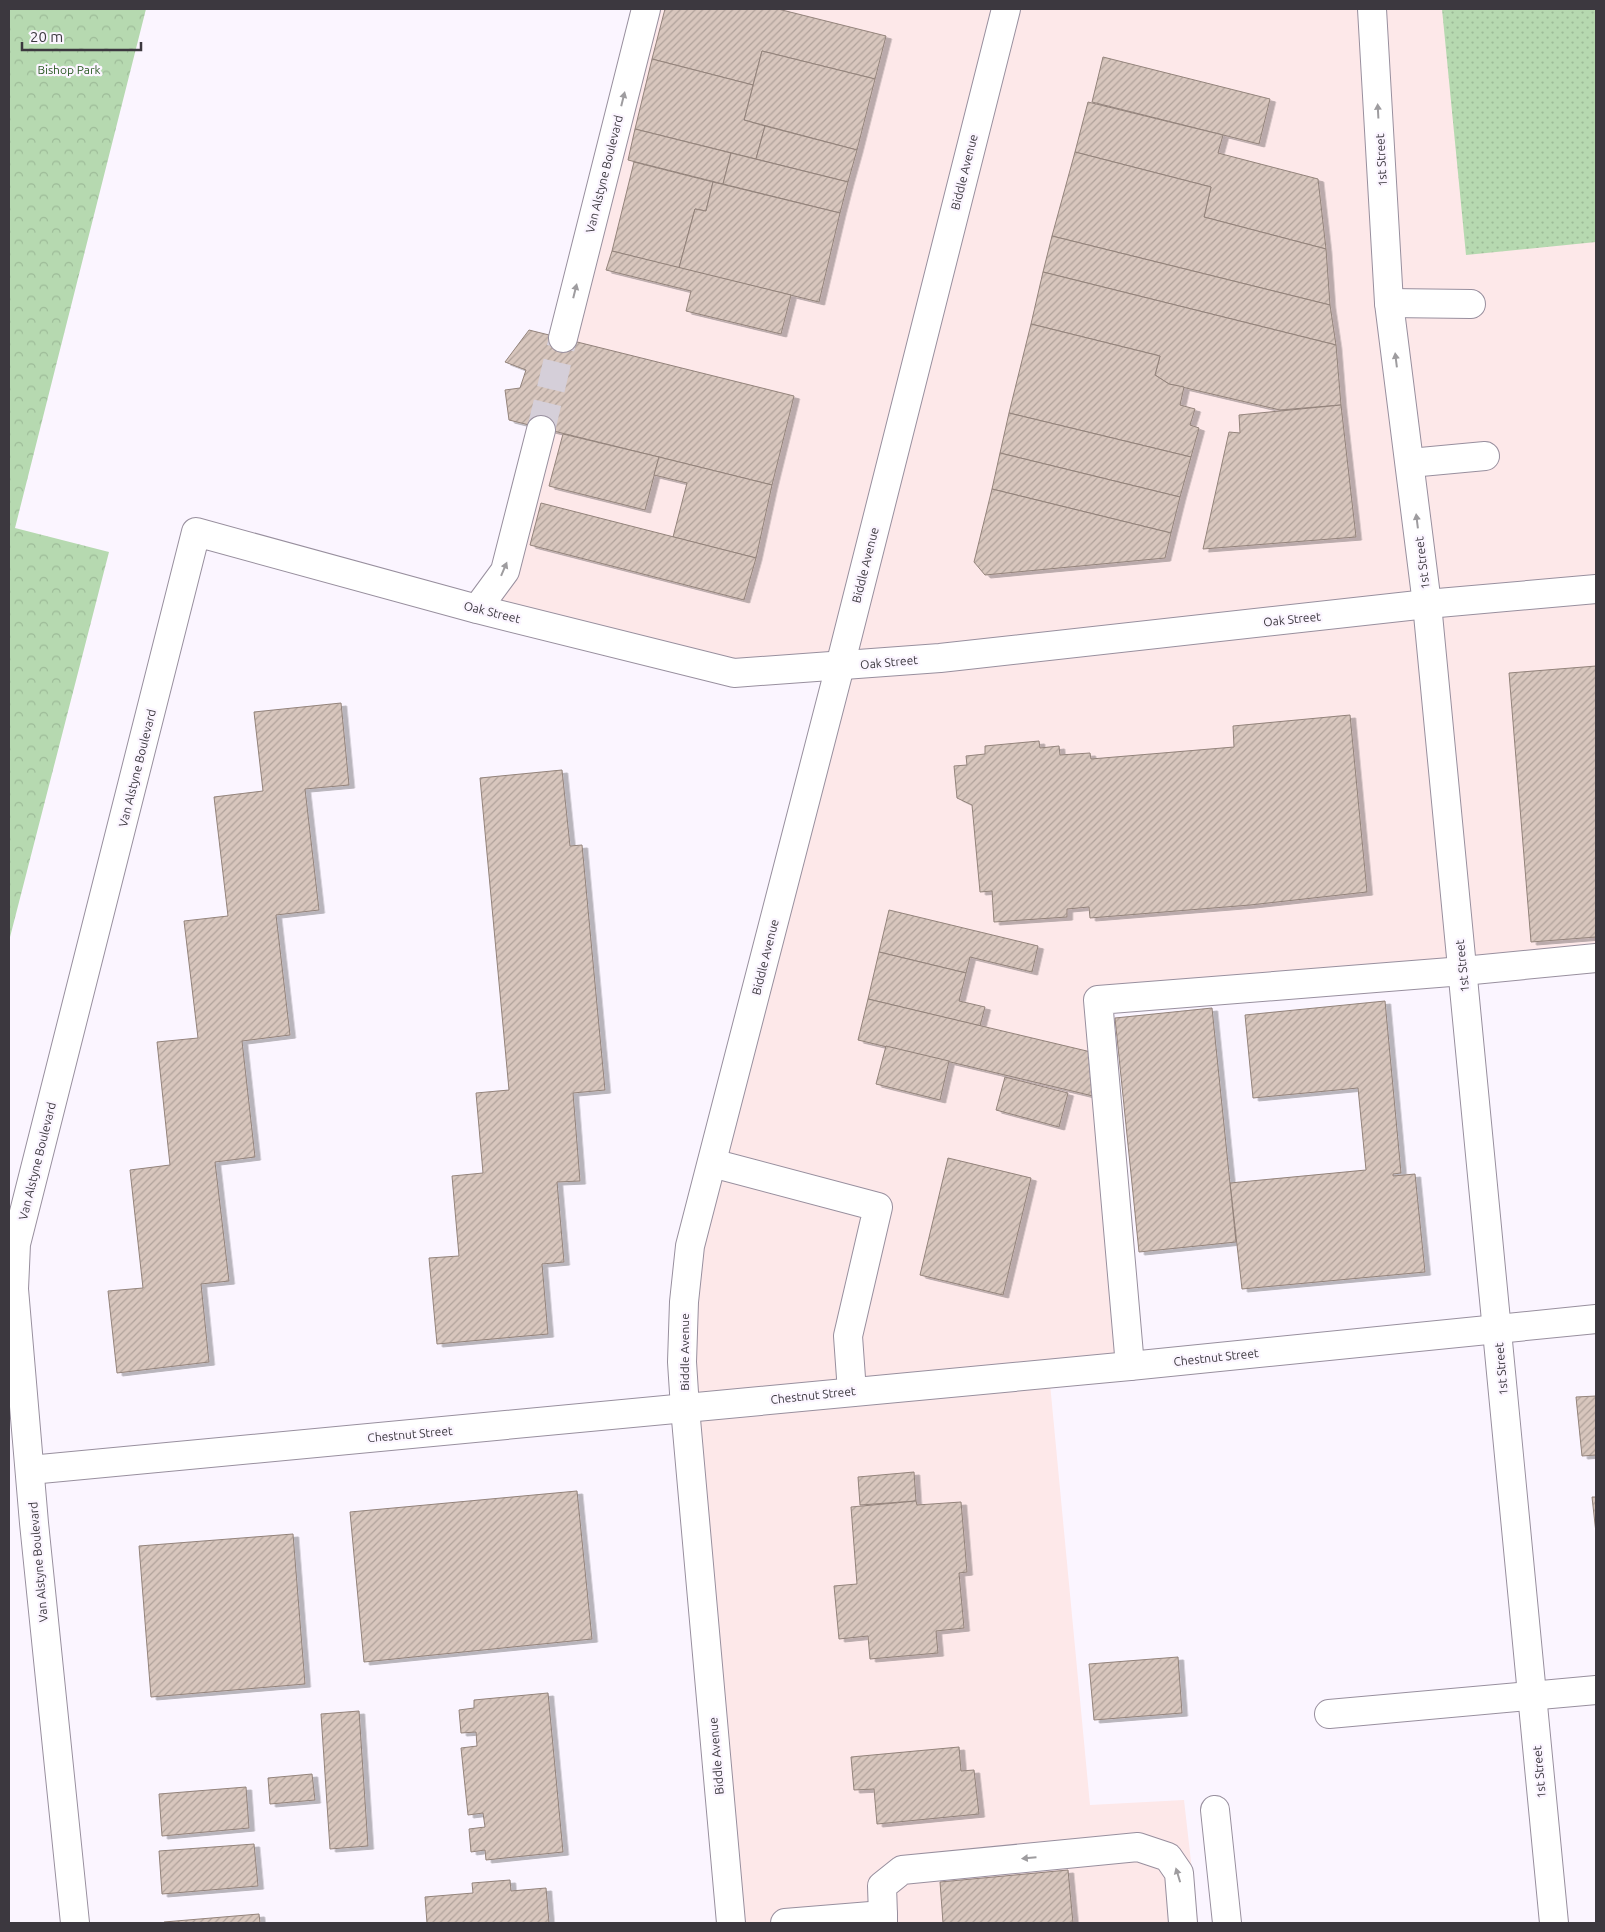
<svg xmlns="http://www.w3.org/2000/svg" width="1605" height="1932" font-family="Ubuntu,sans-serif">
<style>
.commercial{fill:#fde8e9}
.grass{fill:url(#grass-dots)}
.park{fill:url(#park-crowns)}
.building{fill:url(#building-hatch);stroke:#93837b;filter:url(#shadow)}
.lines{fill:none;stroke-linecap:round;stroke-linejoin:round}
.minor-tunnel{stroke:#d5cfd9;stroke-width:28;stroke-dasharray:28 14;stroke-linecap:butt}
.minor-casing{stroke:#988f9e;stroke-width:30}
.major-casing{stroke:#988f9e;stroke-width:30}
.minor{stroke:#fff;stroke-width:28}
.major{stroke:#fff;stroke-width:28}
.oneway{fill:#9e9c9f}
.labels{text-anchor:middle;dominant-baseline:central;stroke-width:4.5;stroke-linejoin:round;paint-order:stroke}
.park-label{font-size:12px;fill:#2b5a24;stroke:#fbf5ff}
.street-label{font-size:12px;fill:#3c383f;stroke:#fbf5ff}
</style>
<defs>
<pattern id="grass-dots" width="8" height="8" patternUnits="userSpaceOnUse" patternTransform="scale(1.25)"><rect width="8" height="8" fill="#b6d9b0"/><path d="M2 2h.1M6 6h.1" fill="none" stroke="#9dbb98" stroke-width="1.8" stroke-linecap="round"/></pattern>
<pattern id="park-crowns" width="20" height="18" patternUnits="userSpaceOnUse" patternTransform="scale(1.25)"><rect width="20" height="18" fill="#b6d9b0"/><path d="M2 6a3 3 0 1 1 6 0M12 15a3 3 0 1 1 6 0" fill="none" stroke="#9dbb98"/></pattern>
<pattern id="building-hatch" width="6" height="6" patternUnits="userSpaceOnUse" patternTransform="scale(1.25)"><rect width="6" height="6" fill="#d8c6bd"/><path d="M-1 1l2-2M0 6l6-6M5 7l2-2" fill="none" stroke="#b0a29b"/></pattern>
<filter id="shadow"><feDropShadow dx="5.5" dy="3" stdDeviation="0" flood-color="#0004"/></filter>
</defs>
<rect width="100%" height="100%" fill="#fbf5ff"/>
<polygon class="commercial" points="646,9 1596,9 1596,958 1099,999 1130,1366 1049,1373 1090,1805 1184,1800 1198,1923 731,1923 684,1302 840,666 734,673 477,609 505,571"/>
<polygon class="grass" points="1442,9 1596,9 1596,242 1466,255"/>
<polygon class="park" points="9,9 146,9 15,528 109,552 9,941"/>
<g class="building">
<polygon points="665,9 778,9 886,36 875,79 762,51 753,85 652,59"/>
<polygon points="762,51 875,79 857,150 744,120"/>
<polygon points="1103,57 1270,99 1259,144 1092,102"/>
<polygon points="652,59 753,85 744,120 765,126 756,159 635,129"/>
<polygon points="1088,102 1223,135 1218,153 1318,179 1326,249 1204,217 1211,187 1075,152"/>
<polygon points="765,126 857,150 848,182 756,159"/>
<polygon points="635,129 731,153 723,184 628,160"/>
<polygon points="1075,152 1211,187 1204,217 1326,249 1330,305 1052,236"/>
<polygon points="731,153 848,182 840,213 723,184"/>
<polygon points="634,162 713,182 706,211 695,209 679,268 612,251"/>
<polygon points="713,182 840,213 819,302 679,268 695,209 706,211"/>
<polygon points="1052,236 1330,305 1336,345 1043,272"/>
<polygon points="612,251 791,295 781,334 686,311 691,291 606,270"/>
<polygon points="1043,272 1336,345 1341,405 1280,410 1169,384 1155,375 1160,356 1031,324"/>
<polygon points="1031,324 1160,356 1155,375 1169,384 1184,387 1180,405 1195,409 1190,425 1199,428 1191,457 1009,413"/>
<polygon points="529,330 794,396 772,485 509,420 505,390 520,388 526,370 505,362"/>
<polygon points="1341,405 1356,537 1203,549 1229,432 1240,433 1239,415"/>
<polygon points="1009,413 1191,457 1180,497 1000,453"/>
<polygon points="563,434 659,457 645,510 549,486"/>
<polygon points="1000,453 1180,497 1171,533 992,489"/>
<polygon points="659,457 772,485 756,558 673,537 687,483 654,475"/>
<polygon points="992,489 1171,533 1165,558 985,575 974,562"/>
<polygon points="541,503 756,558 744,600 530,545"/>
<polygon points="1596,666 1596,937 1531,942 1509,673"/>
<polygon points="341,703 349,785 305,789 319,910 276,915 290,1035 242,1041 255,1157 215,1162 229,1281 201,1284 209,1362 117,1373 108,1291 143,1288 130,1170 170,1165 157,1042 198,1038 184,921 228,916 214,797 263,791 254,712"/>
<polygon points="1350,715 1367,892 1250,905 1090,918 1089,907 1067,909 1067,917 994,922 992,891 980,892 972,805 957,798 954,766 967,765 966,756 985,754 985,746 1039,741 1040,748 1059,746 1060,755 1090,753 1091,759 1234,747 1233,726"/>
<polygon points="562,770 570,846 582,845 605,1090 573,1093 580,1181 557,1182 564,1262 542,1264 548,1334 437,1344 429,1258 459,1256 452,1176 483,1173 476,1093 509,1090 480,778"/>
<polygon points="889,910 1038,946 1032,972 970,957 966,973 879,952"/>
<polygon points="879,952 966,973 959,1001 985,1007 980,1026 868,999"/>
<polygon points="868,999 1091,1052 1093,1096 858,1040"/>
<polygon points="1385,1001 1401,1173 1393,1174 1393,1176 1415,1174 1425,1272 1242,1289 1230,1183 1366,1170 1358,1088 1253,1098 1245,1015"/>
<polygon points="1212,1008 1236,1242 1139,1252 1115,1018"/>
<polygon points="886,1046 949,1061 940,1100 876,1084"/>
<polygon points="1005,1077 1068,1093 1059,1127 996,1110"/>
<polygon points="948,1158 1031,1178 1003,1295 920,1275"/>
<polygon points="1596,1396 1596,1455 1582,1456 1576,1397"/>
<polygon points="914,1472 916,1501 860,1505 858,1477"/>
<polygon points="577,1491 592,1639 364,1662 350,1512"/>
<polygon points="1592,1497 1596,1497 1596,1533"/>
<polygon points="916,1501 917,1505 961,1502 967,1572 959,1573 964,1628 936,1631 938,1653 870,1659 868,1636 839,1639 834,1586 857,1584 851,1507"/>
<polygon points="293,1534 305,1684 151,1697 139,1546"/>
<polygon points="1178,1657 1182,1713 1094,1720 1089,1664"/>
<polygon points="548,1693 563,1852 486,1860 485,1850 471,1852 469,1829 485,1827 483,1813 468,1815 461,1748 477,1746 476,1732 461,1733 459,1710 474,1708 474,1700"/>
<polygon points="359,1711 368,1846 330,1849 321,1714"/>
<polygon points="959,1747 961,1771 974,1770 979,1814 877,1824 874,1789 854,1790 851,1757"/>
<polygon points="312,1774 315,1800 270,1804 268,1778"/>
<polygon points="246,1787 249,1828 162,1836 159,1794"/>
<polygon points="254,1844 258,1886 162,1894 159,1851"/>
<polygon points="1068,1870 1073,1923 943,1923 940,1882"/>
<polygon points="510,1880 511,1891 546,1888 549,1923 427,1923 425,1897 473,1893 472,1883"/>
<polygon points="259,1914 260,1923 164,1923 164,1922"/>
</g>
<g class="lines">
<polyline class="minor-tunnel" points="541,430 563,338"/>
<g class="minor-casing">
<g id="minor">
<polyline points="1372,9 1389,303 1427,604 1554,1923"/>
<polyline points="1389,303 1471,304"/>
<polyline points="563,338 646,9"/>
<polyline points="1410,463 1485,456"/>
<polyline points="477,609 505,571 541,430"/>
<polyline points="712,1163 878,1207 848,1336 852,1392"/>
<polyline points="1130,1366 1098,1000 1463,971 1596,958"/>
<polyline points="30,1470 1130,1366 1596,1319"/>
<polyline points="1329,1714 1596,1690"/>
<polyline points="1215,1810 1227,1923"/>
<polyline points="883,1915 882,1886 902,1870 1138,1847 1168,1857 1179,1873 1183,1923"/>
<polyline points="75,1923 34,1523 14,1289 16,1244 196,532 477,609 734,673 940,658 1427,604 1596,589"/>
<polyline points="785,1923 883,1915 883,1923"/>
</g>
</g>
<g class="major-casing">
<polyline id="major" points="731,1923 685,1408 682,1362 684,1302 690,1246 840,666 1006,9"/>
</g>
<use href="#minor" class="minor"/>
<use href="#major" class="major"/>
</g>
<defs><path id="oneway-solid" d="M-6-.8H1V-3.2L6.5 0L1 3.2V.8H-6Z" transform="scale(1.25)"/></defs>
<g class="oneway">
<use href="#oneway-solid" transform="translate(623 99) rotate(-76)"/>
<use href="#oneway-solid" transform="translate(1378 111) rotate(-93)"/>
<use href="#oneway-solid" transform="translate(575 291) rotate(-76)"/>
<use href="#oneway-solid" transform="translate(1396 360) rotate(-97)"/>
<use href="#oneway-solid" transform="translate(1417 521) rotate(-97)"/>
<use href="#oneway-solid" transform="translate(504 569) rotate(-67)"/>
<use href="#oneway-solid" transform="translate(1029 1858) rotate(175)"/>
<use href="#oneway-solid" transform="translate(1178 1875) rotate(-107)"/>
</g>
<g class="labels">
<g class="park-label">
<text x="69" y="69">Bishop Park</text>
</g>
<g class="street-label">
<text transform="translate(1381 160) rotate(-93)">1st Street</text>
<text transform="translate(964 172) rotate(-76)">Biddle Avenue</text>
<text transform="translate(604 174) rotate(-76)">Van Alstyne Boulevard</text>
<text transform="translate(1422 563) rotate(-97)">1st Street</text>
<text transform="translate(865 565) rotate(-76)">Biddle Avenue</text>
<text transform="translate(492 612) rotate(14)">Oak Street</text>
<text transform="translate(1292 619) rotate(-6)">Oak Street</text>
<text transform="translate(889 662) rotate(-5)">Oak Street</text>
<text transform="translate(137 768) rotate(-76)">Van Alstyne Boulevard</text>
<text transform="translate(765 957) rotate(-76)">Biddle Avenue</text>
<text transform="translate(1462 966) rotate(-96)">1st Street</text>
<text transform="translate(37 1161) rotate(-76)">Van Alstyne Boulevard</text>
<text transform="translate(684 1352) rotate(-90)">Biddle Avenue</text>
<text transform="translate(1216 1357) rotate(-6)">Chestnut Street</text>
<text transform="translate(1501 1369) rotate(-95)">1st Street</text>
<text transform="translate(813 1395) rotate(-6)">Chestnut Street</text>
<text transform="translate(410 1434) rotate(-5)">Chestnut Street</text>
<text transform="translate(38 1562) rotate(-95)">Van Alstyne Boulevard</text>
<text transform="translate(716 1756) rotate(-95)">Biddle Avenue</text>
<text transform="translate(1539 1772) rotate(-95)">1st Street</text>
</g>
</g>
<rect width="1605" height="1932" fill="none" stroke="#3c383f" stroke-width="20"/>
<path d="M22 42v8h119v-8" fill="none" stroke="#3c383f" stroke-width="2.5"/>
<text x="30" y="42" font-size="15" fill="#3c383f" stroke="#fbf5ff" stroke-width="4" paint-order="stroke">20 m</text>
</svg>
